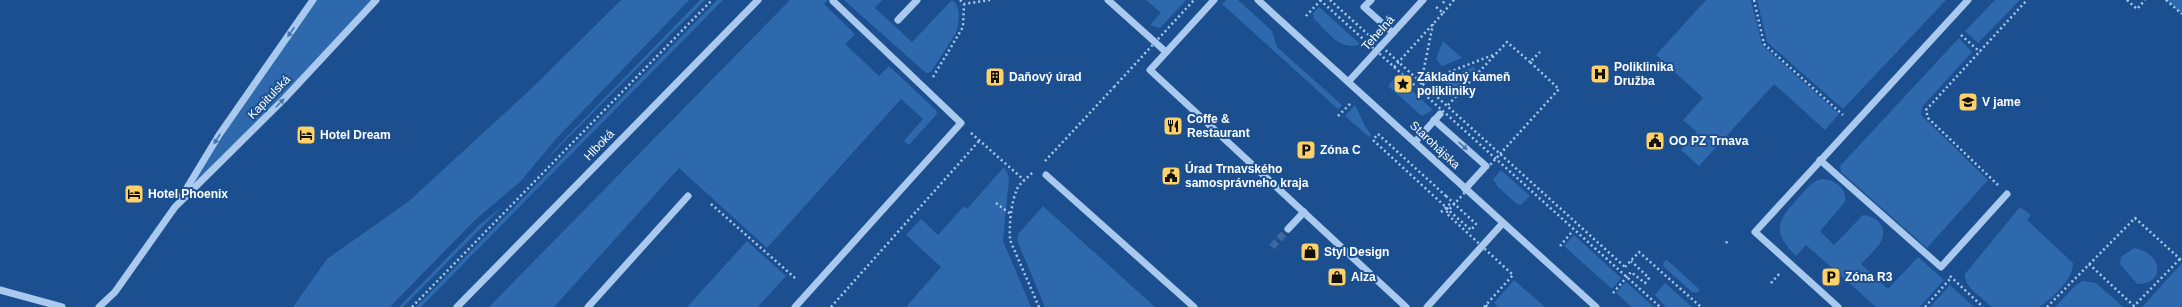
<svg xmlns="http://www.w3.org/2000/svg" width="2182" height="307" font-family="Helvetica,sans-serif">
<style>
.green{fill:#2e69ad}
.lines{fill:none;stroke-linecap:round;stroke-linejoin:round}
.minor-tunnel{stroke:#3d69a0;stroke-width:7;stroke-dasharray:7 3.5;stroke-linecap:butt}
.path{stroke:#a9c9ee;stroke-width:2.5;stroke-dasharray:2 3;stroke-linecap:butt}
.minor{stroke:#a9c9ee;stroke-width:7}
.path-bridge{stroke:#a9c9ee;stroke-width:2.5;stroke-dasharray:2 3;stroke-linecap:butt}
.oneway{fill:#4674ac}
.labels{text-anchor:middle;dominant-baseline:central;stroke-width:4;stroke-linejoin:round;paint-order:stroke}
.street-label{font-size:12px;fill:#fff;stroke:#1b4f8f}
.poi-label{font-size:12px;font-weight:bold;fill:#fff;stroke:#1b4f8f;text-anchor:start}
</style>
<rect width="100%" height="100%" fill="#1b4f8f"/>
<g class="green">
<polygon points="313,0 376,0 175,207"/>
<polygon points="621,0 689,0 555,140 521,181 475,220 390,307 293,307 327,259 409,201 533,87"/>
<polygon points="700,0 705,0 545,161 556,148"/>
<polygon points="717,0 723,0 421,307 416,307"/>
<polygon points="790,0 828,0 824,4 855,34 845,44 879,76 889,66 936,110 937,114 909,145 904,141 923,119 901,99 767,248 679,168 554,307 489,307"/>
<path d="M844,0H882L875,8L912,42L952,0C962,7 959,23 956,33L931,72L926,73Z"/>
<polygon points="1146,0 1186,0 1160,28 1150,25 1161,13"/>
<polygon points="1226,0 1238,0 1272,31 1277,47 1342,105 1338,109 1222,4"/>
<polygon points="1706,0 1751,0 1762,45 1839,114 1825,130 1774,84 1699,166 1681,150 1697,132 1683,120 1703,98 1656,55"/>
<polygon points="1757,0 1946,0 1843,109 1767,42"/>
<polygon points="1995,0 2020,0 1978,43 1965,31"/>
<polygon points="2166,0 2182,0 2182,14"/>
<path d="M1319,7L1360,44C1341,53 1326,30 1314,19L1313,13Z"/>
<polygon points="1959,38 1972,52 1922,107 1921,115 1988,180 1927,248 1841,172 1840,166"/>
<polygon points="1443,41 1462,58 1442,66 1436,59"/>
<polygon points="1473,67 1476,70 1453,94 1445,86 1448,77"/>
<polygon points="1396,76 1433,110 1422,116 1388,86"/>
<polygon points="1355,105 1365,126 1371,135 1369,137 1345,116"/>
<polygon points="1004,167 1009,177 1003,241 1031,307 906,307 941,267 906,235 921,219 938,235 964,206 967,209"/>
<polygon points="1501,170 1530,196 1521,205 1517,204 1498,187 1493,179"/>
<path d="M1822,179C1834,179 1848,189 1845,202L1820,231L1834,245L1863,215C1870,216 1877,218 1881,225C1890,240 1870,254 1861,264L1888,289L1918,257L1944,280L1920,307H1876L1806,245L1796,256C1770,230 1778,220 1800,196C1807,189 1811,181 1822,179Z"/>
<polygon points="503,206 403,307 399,307 479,225"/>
<polygon points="1043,206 1155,307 1045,307 1017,240 1019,233"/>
<path d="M2020,207L2031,215L2027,220L2073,263C2073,280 2053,298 2039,307H1992C1984,299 1963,287 1965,274Z"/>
<polygon points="1574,235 1621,278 1612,289 1564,246"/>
<polygon points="747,241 786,276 758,307 687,307"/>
<path d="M2134,248C2163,253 2166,284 2137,284L2120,264L2121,257Z"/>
<polygon points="1666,260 1667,260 1700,290 1697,293 1692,292 1664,267 1663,263"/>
<polygon points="2182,263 2182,307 2142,307"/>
<polygon points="1514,280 1545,307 1498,307 1494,303"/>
<polygon points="2083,281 2096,283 2123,307 2055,307 2076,285"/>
<polygon points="1626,282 1653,306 1654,307 1632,307 1616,293"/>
<polygon points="1665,283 1692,307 1666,307 1655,295"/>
<polygon points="1950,285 1974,307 1930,307"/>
</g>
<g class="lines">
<polyline class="minor-tunnel" points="1272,247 1288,229"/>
<g class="path">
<polyline points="960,0 964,4 990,0"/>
<polyline points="1754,0 1764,44 1843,115"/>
<polyline points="2127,0 2137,9 2145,0"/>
<polyline points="2166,0 2182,14"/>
<polyline points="1443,3 1445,0"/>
<polyline points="1443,13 1454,0"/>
<polyline points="1306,16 1321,0"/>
<polyline points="1961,35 1980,52"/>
<polyline points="1394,67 1443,13 1435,6"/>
<polyline points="933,77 963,27 964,4"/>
<polyline points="1421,83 1493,55"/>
<polyline points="1417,88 1421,83 1433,24"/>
<polyline points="1448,105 1507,42 1530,62"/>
<polyline points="1338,116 1352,102"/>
<polyline points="971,133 1024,180"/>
<polyline points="1500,154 1559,89 1530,62 1540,52"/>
<polyline points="1045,161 1114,87"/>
<path d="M1032,173C1027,178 1020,183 1017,189C1011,203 1009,225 1010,240L1039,307"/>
<polyline points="1998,185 1928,118 1926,110 2027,0"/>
<polyline points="1446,196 1476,224 1471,230 1446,208"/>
<polyline points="996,203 1012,215"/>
<polyline points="711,204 795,278"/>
<polyline points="1441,212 1452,202"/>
<polyline points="1726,243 1729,239"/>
<polyline points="1560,246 1571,233"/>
<polyline points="2089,264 2134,306 2180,259"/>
<polyline points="1625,267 1639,252 1701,307"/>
<polyline points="1950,276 1983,307"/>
<polyline points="1771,283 1780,273"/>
<polyline points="1613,293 1631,272 1645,283 1649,278 1631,261"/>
<polyline points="1486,305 1488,307"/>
<polyline points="412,307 712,0"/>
<polyline points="831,307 979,141"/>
<polyline points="1925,307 1950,279"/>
<polyline points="2047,307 2135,218 2180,259 2182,257"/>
</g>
<g class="minor">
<polyline points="1108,0 1166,52"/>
<polyline points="1214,0 1150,70 1406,307"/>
<polyline points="1258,0 1596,307"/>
<polyline points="1371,0 1364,7 1393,33"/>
<polyline points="898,20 917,0"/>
<polyline points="1349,81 1423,0"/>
<polyline points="1434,120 1486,166 1465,189"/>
<polyline points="1415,142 1440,114"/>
<polyline points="1820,160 1941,267 2007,194"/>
<polyline points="1046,175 1194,307"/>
<polyline points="182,196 219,135 313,0"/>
<polyline points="1288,229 1304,212"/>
<polyline points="0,290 62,307"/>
<polyline points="99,307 115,292 175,207 284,99 376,0"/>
<polyline points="457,307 758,0"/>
<polyline points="588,307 688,196"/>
<polyline points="795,307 961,123 833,1"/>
<polyline points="1427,307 1502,224"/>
<polyline points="1838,307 1755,232 1968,0"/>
</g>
<g class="path-bridge">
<polyline points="1320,0 1660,307"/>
<polyline points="1330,0 1625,267"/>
<polyline points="1114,87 1194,0"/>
<polyline points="1446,196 1378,134 1373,140 1449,210"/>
<polyline points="1484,307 1513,275 1446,213 1500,154"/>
</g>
</g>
<defs><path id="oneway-solid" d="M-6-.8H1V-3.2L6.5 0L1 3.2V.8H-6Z"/></defs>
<g class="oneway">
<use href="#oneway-solid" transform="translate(291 32) rotate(125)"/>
<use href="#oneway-solid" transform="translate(280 103) rotate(-45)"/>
<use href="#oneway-solid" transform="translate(217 139) rotate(122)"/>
<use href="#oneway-solid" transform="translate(1463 146) rotate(42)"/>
</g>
<defs>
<g id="hospital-square" transform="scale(1)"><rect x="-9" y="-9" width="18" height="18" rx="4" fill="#ffd166" stroke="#1b4f8f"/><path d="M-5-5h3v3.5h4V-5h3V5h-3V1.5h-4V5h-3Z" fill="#111"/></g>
<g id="building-square" transform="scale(1)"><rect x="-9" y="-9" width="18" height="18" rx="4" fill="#ffd166" stroke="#1b4f8f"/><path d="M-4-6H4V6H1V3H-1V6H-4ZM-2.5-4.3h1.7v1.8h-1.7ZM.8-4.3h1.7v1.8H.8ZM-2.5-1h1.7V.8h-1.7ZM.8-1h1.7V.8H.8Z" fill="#111"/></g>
<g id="sight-square" transform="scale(1)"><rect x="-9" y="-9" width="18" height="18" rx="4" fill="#ffd166" stroke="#1b4f8f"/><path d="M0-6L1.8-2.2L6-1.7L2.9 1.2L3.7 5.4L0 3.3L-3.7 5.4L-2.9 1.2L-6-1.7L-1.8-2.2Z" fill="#111"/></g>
<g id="school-square" transform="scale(1)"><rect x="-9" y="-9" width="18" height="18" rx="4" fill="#ffd166" stroke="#1b4f8f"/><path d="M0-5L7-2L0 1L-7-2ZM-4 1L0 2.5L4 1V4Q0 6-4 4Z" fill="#111"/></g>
<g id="restaurant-square" transform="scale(1)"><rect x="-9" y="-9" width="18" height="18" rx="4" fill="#ffd166" stroke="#1b4f8f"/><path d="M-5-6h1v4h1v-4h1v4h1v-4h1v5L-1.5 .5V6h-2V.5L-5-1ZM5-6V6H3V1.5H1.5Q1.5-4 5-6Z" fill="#111"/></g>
<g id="hotel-square" transform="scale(1)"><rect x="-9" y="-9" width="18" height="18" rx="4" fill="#ffd166" stroke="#1b4f8f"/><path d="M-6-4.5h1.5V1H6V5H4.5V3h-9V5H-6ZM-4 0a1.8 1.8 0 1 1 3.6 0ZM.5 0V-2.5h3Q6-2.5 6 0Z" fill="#111"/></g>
<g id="civic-square" transform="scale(1)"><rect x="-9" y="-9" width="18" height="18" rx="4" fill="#ffd166" stroke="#1b4f8f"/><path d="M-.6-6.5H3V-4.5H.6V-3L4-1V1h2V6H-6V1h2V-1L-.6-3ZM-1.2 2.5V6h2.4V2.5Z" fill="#111"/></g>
<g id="parking-square" transform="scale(1)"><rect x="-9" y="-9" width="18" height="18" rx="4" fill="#ffd166" stroke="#1b4f8f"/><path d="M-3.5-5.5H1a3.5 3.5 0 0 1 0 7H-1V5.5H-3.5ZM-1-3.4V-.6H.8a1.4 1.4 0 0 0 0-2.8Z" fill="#111"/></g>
<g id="shop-square" transform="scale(1)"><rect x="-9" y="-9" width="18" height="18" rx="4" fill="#ffd166" stroke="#1b4f8f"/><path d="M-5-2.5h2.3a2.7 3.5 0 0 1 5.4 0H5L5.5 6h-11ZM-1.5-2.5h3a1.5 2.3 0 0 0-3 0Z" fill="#111"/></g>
</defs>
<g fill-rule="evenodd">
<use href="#hospital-square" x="1600" y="74"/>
<use href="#building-square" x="995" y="77"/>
<use href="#sight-square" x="1403" y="84"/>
<use href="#school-square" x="1968" y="102"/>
<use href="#restaurant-square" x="1173" y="126"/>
<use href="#hotel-square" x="306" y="135"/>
<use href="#civic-square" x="1655" y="141"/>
<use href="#parking-square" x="1306" y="150"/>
<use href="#civic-square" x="1171" y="176"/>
<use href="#hotel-square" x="134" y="194"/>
<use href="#shop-square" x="1310" y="252"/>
<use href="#shop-square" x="1337" y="277"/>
<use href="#parking-square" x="1831" y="277"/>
</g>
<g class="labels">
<g class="street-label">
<text transform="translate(1378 33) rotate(-48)">Tehelná</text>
<text transform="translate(269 97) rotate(-46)">Kapitulská</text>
<text transform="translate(599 145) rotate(-46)">Hlboká</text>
<text transform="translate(1435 145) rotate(43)">Starohájska</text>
</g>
<g class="poi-label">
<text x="1614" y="67">Poliklinika<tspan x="1614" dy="14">Družba</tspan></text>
<text x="1009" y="77">Daňový úrad</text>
<text x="1417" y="77">Základný kameň<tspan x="1417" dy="14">polikliniky</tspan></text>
<text x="1982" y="102">V jame</text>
<text x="1187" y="119">Coffe &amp;<tspan x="1187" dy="14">Restaurant</tspan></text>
<text x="320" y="135">Hotel Dream</text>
<text x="1669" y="141">OO PZ Trnava</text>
<text x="1320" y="150">Zóna C</text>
<text x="1185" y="169">Úrad Trnavského<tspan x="1185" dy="14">samosprávneho kraja</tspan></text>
<text x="148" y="194">Hotel Phoenix</text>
<text x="1324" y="252">Styl Design</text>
<text x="1351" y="277">Alza</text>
<text x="1845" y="277">Zóna R3</text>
</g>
</g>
</svg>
